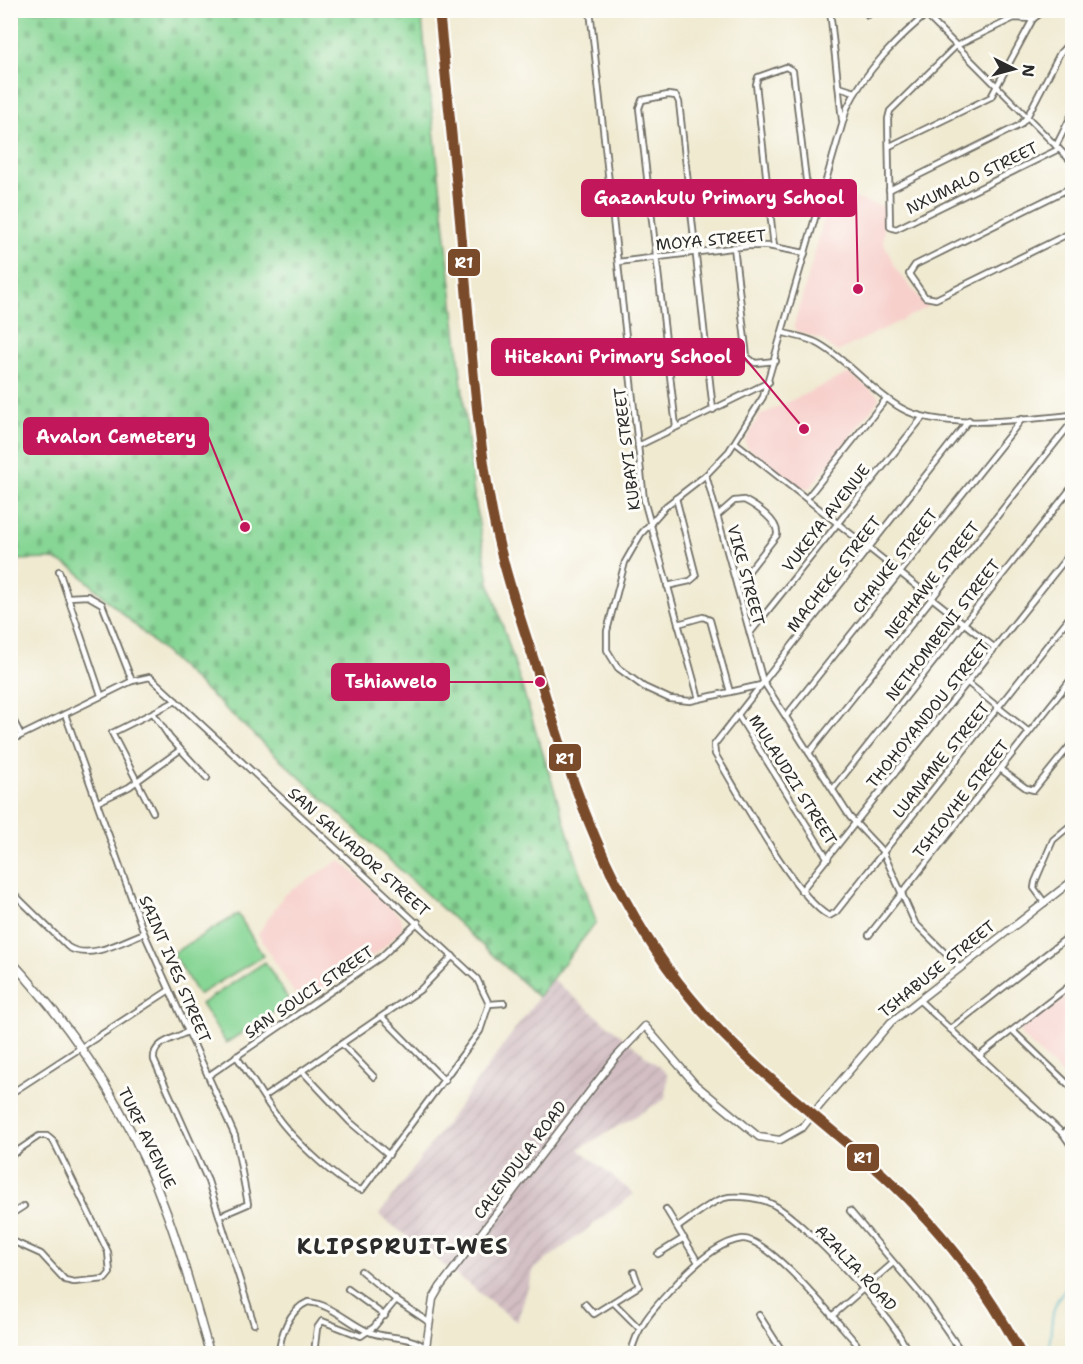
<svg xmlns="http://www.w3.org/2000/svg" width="1083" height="1364" font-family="'Shantell Sans',sans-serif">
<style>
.built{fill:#f7d0cc}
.industrial{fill:url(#industrial-furrows)}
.cemetery{fill:url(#cemetery-stones);stroke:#598060;stroke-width:1.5}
.pitch{fill:#87d695;stroke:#598060;stroke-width:1.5}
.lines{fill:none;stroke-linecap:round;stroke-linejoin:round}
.stream{stroke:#52b8d0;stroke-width:1.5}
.minor-casing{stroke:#706e65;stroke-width:8}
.tertiary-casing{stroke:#706e65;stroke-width:9}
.secondary-casing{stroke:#706e65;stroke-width:10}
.minor{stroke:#fff;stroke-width:4.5}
.tertiary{stroke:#fff;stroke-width:6}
.secondary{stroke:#fff;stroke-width:7}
.rail{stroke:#2b2b2b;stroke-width:1.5}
.tertiary-bridge-casing{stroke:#706e65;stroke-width:9;stroke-linecap:butt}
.tertiary-bridge{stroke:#fff;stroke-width:6}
.rail-1-casing{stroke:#fdfcf7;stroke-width:15}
.rail-1{stroke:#7a4b2a;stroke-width:10}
.labels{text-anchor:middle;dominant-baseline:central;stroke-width:6;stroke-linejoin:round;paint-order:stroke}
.street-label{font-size:16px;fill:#2b2b2b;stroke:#fdfcf7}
.district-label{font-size:22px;font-weight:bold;letter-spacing:1.5px;fill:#2b2b2b;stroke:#fdfcf7}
.leader{fill:none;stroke:#c2185b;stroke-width:2}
.callout-dot{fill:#c2185b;stroke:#fdfcf7;stroke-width:2}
.callout{fill:#c2185b;stroke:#c2185b;stroke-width:2}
.callout-label{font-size:18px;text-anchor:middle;font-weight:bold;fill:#fff}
.line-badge{stroke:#fdfcf7;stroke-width:2}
.badge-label{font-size:16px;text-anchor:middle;font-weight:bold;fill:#fff}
</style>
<defs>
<pattern id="industrial-furrows" width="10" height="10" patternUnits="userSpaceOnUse" patternTransform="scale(1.5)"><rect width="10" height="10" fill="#d2bec3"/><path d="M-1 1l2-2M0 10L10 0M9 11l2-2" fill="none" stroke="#b4a3a8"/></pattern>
<pattern id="cemetery-stones" width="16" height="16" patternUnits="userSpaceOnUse" patternTransform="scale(1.5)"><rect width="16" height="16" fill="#87d695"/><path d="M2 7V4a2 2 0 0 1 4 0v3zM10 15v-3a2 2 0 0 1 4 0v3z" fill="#75b881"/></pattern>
</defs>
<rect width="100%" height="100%" fill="#fdfcf7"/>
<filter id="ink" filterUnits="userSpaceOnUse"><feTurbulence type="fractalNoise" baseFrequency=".0167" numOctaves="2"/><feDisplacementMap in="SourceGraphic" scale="12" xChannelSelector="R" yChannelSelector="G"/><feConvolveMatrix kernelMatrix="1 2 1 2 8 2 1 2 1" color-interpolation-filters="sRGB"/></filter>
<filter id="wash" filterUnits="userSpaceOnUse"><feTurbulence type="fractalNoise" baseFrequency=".008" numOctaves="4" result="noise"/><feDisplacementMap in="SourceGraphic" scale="24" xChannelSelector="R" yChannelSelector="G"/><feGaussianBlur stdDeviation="1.35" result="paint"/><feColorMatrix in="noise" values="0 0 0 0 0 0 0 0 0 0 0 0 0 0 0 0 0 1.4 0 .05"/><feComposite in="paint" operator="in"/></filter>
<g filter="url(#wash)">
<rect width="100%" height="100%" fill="#f0ead1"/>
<g class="built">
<polygon points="832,192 885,207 883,241 897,271 928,307 837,352 822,340 796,331 794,325"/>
<polygon points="849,373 879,396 879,400 810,488 800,488 747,447 745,441 759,416"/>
<polygon points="340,860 402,918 402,929 380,951 301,1004 258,934 284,895"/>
<polygon points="1072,988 1072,1084 1021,1035 1021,1028"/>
</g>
<polygon class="industrial" points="552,979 668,1074 665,1099 579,1149 634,1194 534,1269 517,1322 379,1215"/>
<polygon class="cemetery" points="10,11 421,11 474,494 489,582 596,922 538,997 73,568 54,559 11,560"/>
<g class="pitch">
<polygon points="238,914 263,956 198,995 173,953"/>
<polygon points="265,962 290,1002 226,1043 201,1004"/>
</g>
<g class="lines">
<path class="stream" d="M1049,1354C1052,1326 1048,1302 1072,1282"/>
</g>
</g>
<g filter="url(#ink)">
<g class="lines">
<g class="minor-casing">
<g id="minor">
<polyline points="590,10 644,500 699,699"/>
<polyline points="830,10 842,120"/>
<polyline points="868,10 868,15"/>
<polyline points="1045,10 1033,19 1014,18 956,46 890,111 888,119 890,227 896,229 1059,149"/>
<polyline points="926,15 1072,162"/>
<polyline points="839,87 855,92"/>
<polyline points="890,146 991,97 1033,19"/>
<polyline points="1056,146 1072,114"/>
<polyline points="1072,187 915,265 909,274 925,297 936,299 1072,232"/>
<polyline points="889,190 1020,125 1027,117 1060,53 1072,40"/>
<polyline points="734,247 747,357 755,363 776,361"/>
<polyline points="774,247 756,84 758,77 786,67 793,71 806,180 810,187 823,192"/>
<polyline points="618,262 748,246 768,246 805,253"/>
<path d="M784,333C795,336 809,338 819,344C849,361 871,391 901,408C939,431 1029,419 1072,415"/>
<path d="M969,420L714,745L715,754C737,790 796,899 829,916L836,912L1072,614"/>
<polyline points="676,427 639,108 642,100 668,95 676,96 679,102 713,410"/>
<polyline points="736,443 995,648"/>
<polyline points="638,446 769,382"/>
<polyline points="706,475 763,681 850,817 883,852 915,923 959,967"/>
<polyline points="807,498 886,399"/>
<path d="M718,515L734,501L744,500C756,506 779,521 777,535L737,586"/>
<polyline points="59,571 101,695"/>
<polyline points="667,586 690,581 696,576 676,498"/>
<polyline points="68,597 88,596 102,604 132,681"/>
<polyline points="678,624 703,617 710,620 730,692"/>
<polyline points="750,633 922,418"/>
<polyline points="968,683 1029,732"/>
<path d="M761,685L690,701L670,699L644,687L618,668L607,650V631L625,562L641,534L666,506L706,475L729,451L763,397L847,108C865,71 899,36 932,10"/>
<polyline points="153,713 170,738 207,778"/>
<polyline points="10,714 21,735"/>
<polyline points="65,714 144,933 235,1136 248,1204 220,1216"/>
<polyline points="738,715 828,859"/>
<polyline points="786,716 1022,419"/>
<path d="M10,741L132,681L150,677L477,979L489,1004L480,1031L362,1190C342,1187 291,1136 278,1118C263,1098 251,1076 236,1056"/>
<polyline points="809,753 1072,422"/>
<polyline points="1000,769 1026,788 1034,790 1072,743"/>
<polyline points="833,789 1072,487"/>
<polyline points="98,802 129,787 180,750"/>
<polyline points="153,812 112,733 176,701"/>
<path d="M10,890L68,947C90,961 123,941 144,933"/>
<polyline points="801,891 1072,551"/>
<polyline points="1045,903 1034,888 1035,882 1053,840 1072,824"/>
<polyline points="869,935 1072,678"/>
<polyline points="919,1000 1063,1134 1072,1147"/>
<polyline points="489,1004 504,1003"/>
<polyline points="382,1017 445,1081"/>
<polyline points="950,1029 1072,934"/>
<polyline points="1013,1031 1072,1088"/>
<path d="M187,1032C174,1039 152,1042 154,1060L208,1181L254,1324"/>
<polyline points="342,1044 374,1077"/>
<polyline points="979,1056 1072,984"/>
<polyline points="302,1071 350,1122 389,1155"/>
<polyline points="208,1076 381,957 418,922"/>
<polyline points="10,1094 168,991"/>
<polyline points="264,1097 420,990 453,956"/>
<polyline points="1063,1134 1072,1125"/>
<polyline points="10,1142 17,1152"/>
<polyline points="10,1156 39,1136 47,1136 54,1142 108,1252 110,1273 105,1279 74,1282 65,1280 41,1254 10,1240"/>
<polyline points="666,1209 698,1262"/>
<polyline points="850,1211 927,1302 963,1354"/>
<polyline points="10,1215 24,1206"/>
<path d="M678,1227C692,1218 713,1199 729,1197C741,1196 760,1198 770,1203C800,1216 902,1324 908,1354"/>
<polyline points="658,1254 684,1238"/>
<polyline points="361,1271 396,1300 430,1323"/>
<polyline points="348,1289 385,1316"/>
<polyline points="614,1303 640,1329"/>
<polyline points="585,1304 594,1314 639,1286 634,1272"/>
<polyline points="759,1315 784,1354"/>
<polyline points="832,1316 893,1263"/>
<path d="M279,1354C280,1335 289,1310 308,1302C331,1304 347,1322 367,1331C386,1340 409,1334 426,1348"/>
<polyline points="314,1354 317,1328 322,1321 361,1336 374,1327 396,1300"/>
<path d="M631,1354C636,1325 659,1303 678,1282C694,1265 718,1242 742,1239C769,1237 837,1322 856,1343L861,1354"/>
</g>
</g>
<g class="tertiary-casing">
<g id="tertiary">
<polyline points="821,1104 891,1022 1072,881"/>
<polyline points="425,1354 433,1299 440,1287 616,1057 645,1026 695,1084 759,1137 780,1140 803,1127"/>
</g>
</g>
<g class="secondary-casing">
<path id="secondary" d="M10,960C79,1034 133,1120 167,1214C184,1260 196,1307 210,1354"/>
</g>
<use href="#minor" class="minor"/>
<use href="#tertiary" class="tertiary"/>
<use href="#secondary" class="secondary"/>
<path class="rail" d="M439,10C447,92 456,173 463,254C471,340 476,428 492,512C505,580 530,645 550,711C582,815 620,912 690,997C745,1065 817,1115 881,1173C937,1225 986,1285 1021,1354"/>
<g class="tertiary-bridge-casing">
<polyline id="tertiary-bridge" points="803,1127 821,1104"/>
</g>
<use href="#tertiary-bridge" class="tertiary-bridge"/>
<g class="rail-1-casing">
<path id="rail-1" d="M439,10C447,92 456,173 463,254C471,340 476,428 492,512C505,580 530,645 550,711C582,815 620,912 690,997C745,1065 817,1115 881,1173C937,1225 986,1285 1021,1354"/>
</g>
<use href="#rail-1" class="rail-1"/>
</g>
</g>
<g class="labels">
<g class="street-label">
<text transform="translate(972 178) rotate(-26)">NXUMALO STREET</text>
<text transform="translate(711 240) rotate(-5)">MOYA STREET</text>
<text transform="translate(627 449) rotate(-97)">KUBAYI STREET</text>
<text transform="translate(826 518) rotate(-52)">VUKEYA AVENUE</text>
<text transform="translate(895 561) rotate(-52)">CHAUKE STREET</text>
<text transform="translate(834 574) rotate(-52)">MACHEKE STREET</text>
<text transform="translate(746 575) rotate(75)">VIKE STREET</text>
<text transform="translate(932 580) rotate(-52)">NEPHAWE STREET</text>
<text transform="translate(943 630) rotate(-52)">NETHOMBENI STREET</text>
<text transform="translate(928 714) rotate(-51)">THOHOYANDOU STREET</text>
<text transform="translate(941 760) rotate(-51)">LUANAME STREET</text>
<text transform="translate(793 780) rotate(58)">MULAUDZI STREET</text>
<text transform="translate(961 799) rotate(-52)">TSHIOVHE STREET</text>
<text transform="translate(359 852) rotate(42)">SAN SALVADOR STREET</text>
<text transform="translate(175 969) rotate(67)">SAINT IVES STREET</text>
<text transform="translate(937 969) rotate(-39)">TSHABUSE STREET</text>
<text transform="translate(309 992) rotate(-34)">SAN SOUCI STREET</text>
<text transform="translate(147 1138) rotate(64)">TURF AVENUE</text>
<text transform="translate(520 1160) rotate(-53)">CALENDULA ROAD</text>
<text transform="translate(856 1268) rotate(47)">AZALIA ROAD</text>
</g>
<g class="district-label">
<text x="403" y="1246">KLIPSPRUIT-WES</text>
</g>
</g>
<path class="leader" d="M858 289L856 198M804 429L744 357M245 527L208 436M540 682L449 682"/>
<g class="callout-dot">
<circle cx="858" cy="289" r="6"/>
<circle cx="804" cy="429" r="6"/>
<circle cx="245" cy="527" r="6"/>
<circle cx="540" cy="682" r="6"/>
</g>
<g class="callout">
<rect x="582" y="180" width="274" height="36" rx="6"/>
<rect x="492" y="339" width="252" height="36" rx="6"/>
<rect x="24" y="418" width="184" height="36" rx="6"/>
<rect x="332" y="664" width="117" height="36" rx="6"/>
</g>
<g class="callout-label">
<text x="719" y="204">Gazankulu Primary School</text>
<text x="618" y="363">Hitekani Primary School</text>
<text x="116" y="443">Avalon Cemetery</text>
<text x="391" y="688">Tshiawelo</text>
</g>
<g class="line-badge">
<rect x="447" y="248" width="34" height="29" rx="6" fill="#7a4b2a"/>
<rect x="548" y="743" width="34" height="29" rx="6" fill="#7a4b2a"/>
<rect x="846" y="1143" width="34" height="29" rx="6" fill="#7a4b2a"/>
</g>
<g class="badge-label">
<text x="464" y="268">R1</text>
<text x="565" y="764">R1</text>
<text x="863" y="1163">R1</text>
</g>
<rect width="1083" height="1364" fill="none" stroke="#fdfcf7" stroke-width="36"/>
<g transform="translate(1014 69) rotate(96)" stroke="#fdfcf7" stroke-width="4.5" paint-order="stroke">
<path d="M0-4.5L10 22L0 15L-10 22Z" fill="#2b2b2b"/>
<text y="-9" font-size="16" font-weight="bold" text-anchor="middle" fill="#2b2b2b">N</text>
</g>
</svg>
